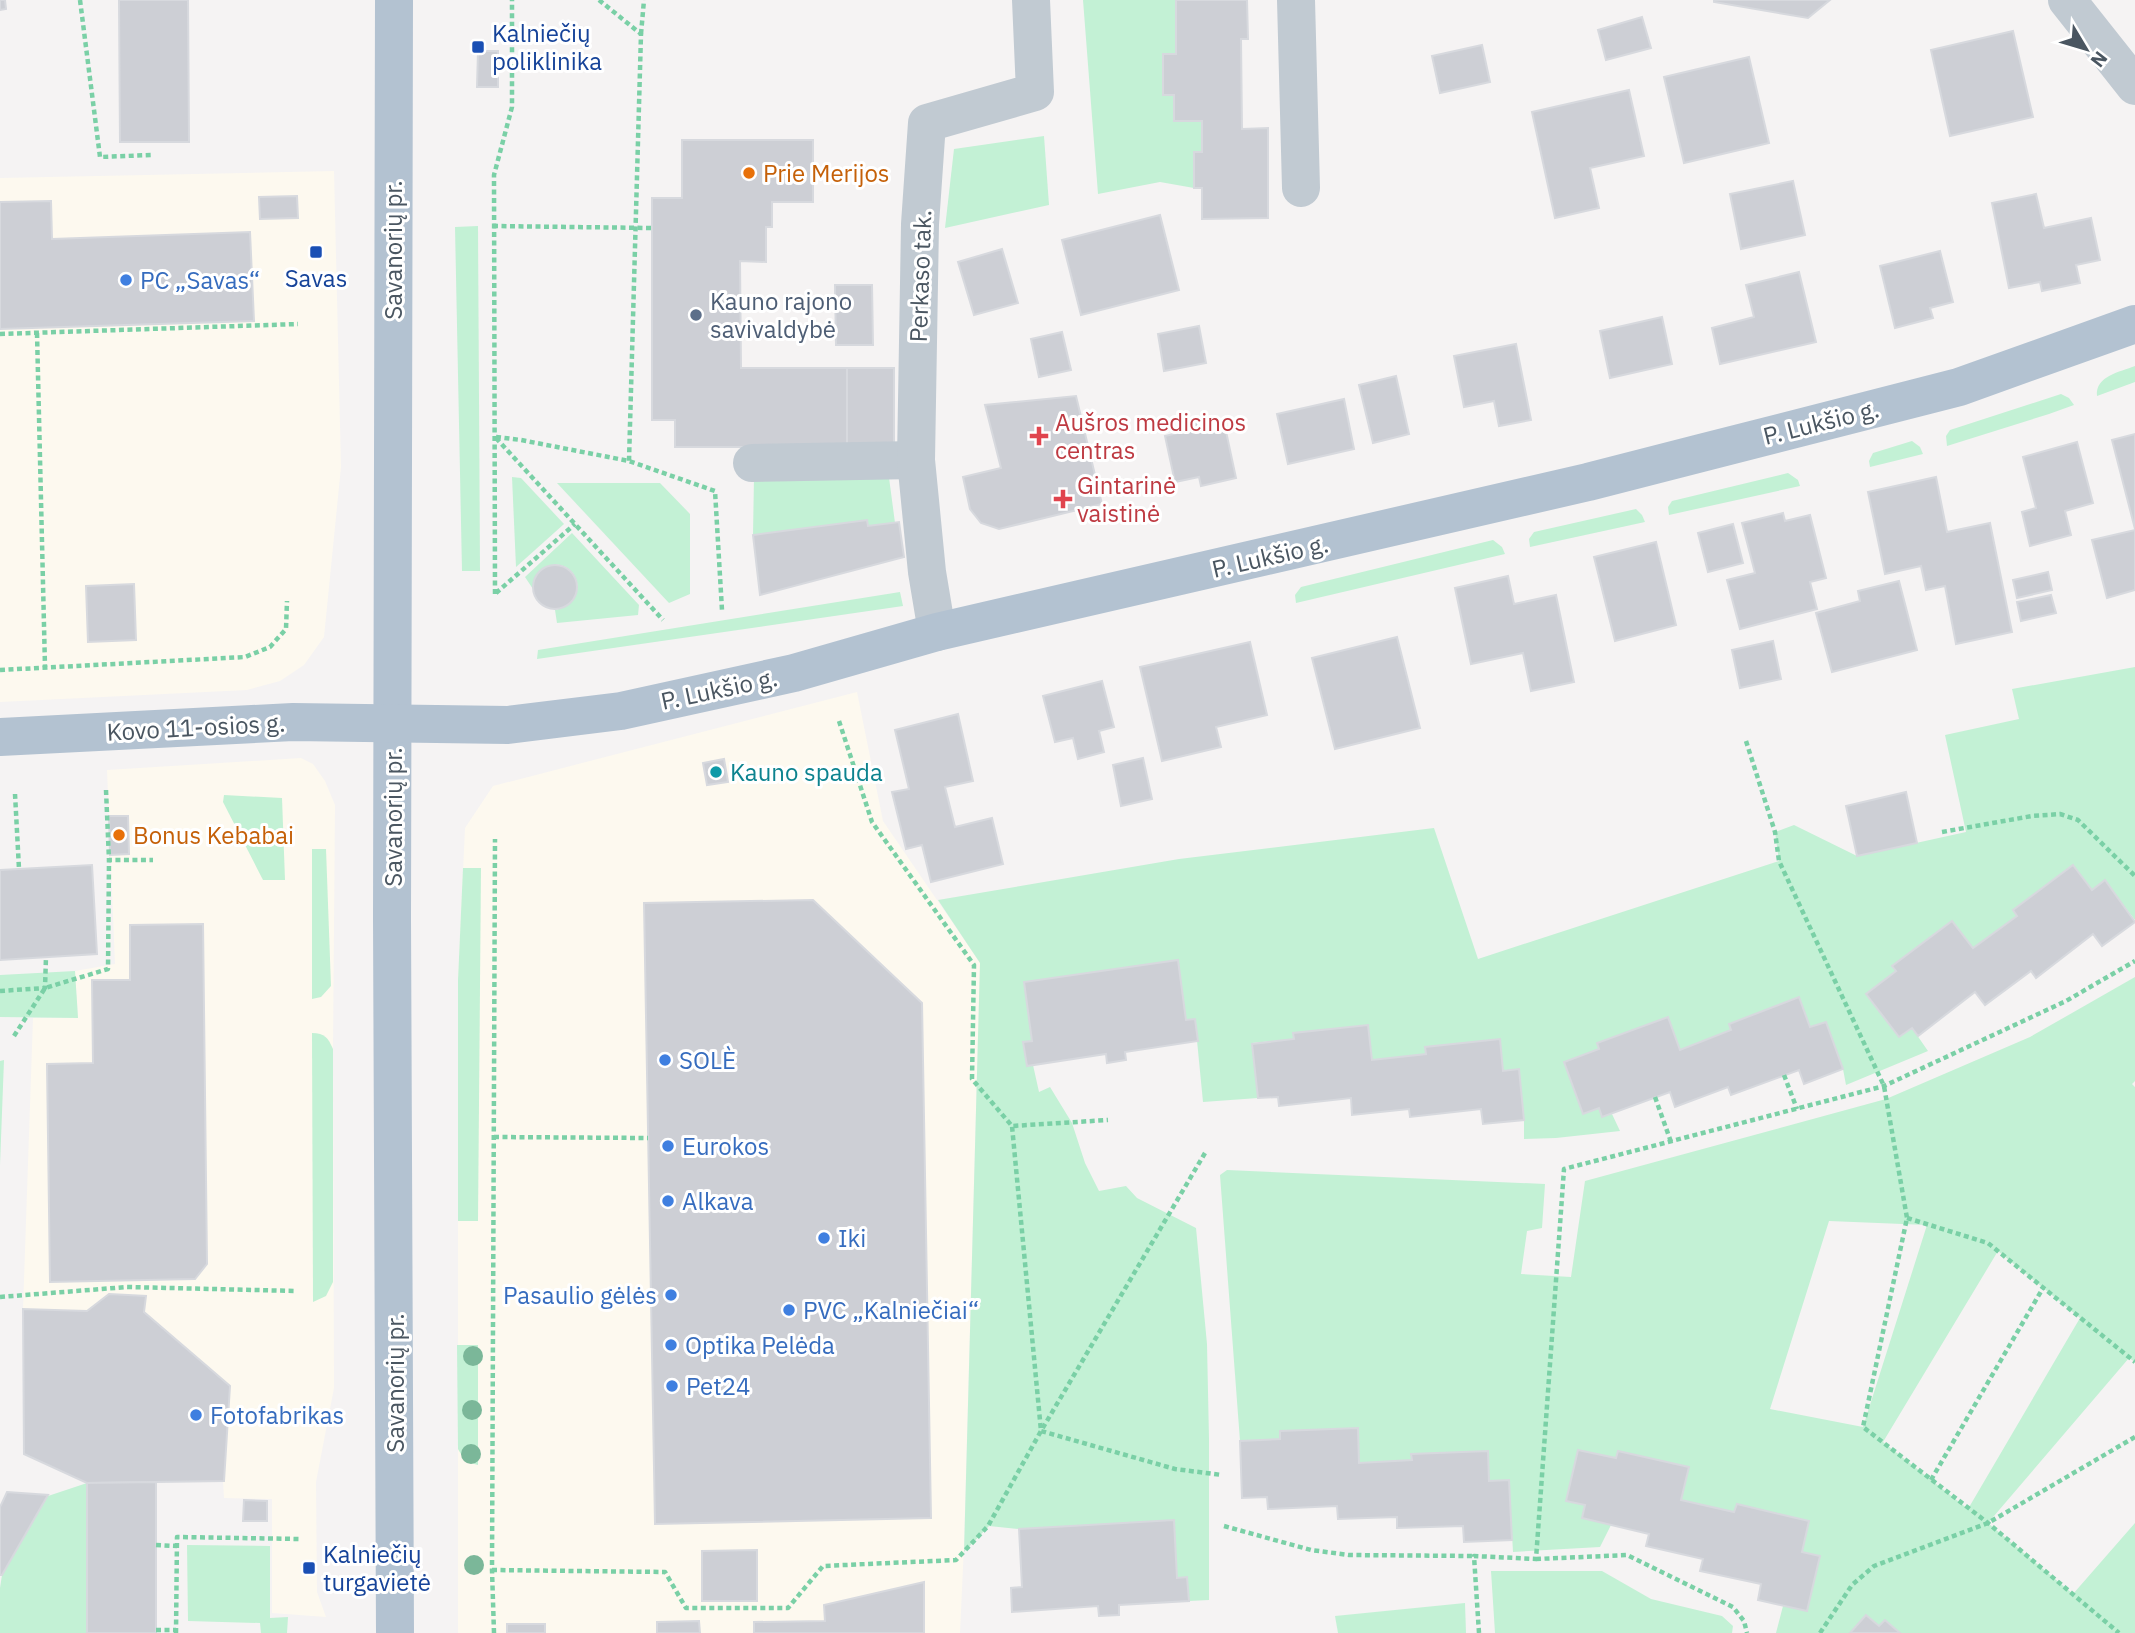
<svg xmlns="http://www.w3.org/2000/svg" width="2135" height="1633" font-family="'IBM Plex Sans',sans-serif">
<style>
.commercial{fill:#fdf9ef}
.green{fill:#c3f1d5;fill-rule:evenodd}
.building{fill:#cdcfd5;stroke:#d7d9de;stroke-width:2}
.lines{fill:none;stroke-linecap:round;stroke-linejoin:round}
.path{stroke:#7ad0a6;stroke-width:4.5;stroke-dasharray:5 3.5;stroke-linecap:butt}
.minor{stroke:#c1cad2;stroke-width:38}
.major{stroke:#b3c2d1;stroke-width:38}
.tree{fill:#7bb799}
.transit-dot{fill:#1a4fb4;stroke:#fff;stroke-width:2.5}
.food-dot{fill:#e8710a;stroke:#fff;stroke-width:2.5}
.shop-dot{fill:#3f7fe0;stroke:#fff;stroke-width:2.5}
.service-dot{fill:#5c6f8a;stroke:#fff;stroke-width:2.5}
.health-dot{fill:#e0444e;stroke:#fff;stroke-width:2.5}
.culture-dot{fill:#0f9aa8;stroke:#fff;stroke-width:2.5}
.labels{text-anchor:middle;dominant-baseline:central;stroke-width:6;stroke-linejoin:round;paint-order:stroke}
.transit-label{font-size:24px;fill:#164399;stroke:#fff;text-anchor:start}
.food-label{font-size:24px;fill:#c56008;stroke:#fff;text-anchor:start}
.street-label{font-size:24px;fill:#4a5661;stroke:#fff}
.shop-label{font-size:24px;fill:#366cbe;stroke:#fff;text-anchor:start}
.service-label{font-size:24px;fill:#4e5e75;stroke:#fff;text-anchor:start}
.health-label{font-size:24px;fill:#be3a42;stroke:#fff;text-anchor:start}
.culture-label{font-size:24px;fill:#0d838f;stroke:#fff;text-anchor:start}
</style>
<rect width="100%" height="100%" fill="#f5f3f3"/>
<g class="commercial">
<polygon points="334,171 341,467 324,637 304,665 280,681 247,690 0,702 0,178"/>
<polygon points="857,692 883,821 980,963 964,1545 960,1633 458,1633 458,980 465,828 493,786"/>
<polygon points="301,758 313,764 325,781 335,805 333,1049 334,1388 316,1482 317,1592 326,1617 272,1613 272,1499 224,1498 223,1481 87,1483 24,1455 23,1309 33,1018 78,1018 75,971 115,964 107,770"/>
</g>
<g class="green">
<polygon points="1083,0 1176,0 1176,54 1163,54 1163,95 1174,95 1202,121 1202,152 1194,152 1194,188 1160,182 1098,194"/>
<polygon points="1044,136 1049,205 945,228 954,149"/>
<polygon points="478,226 480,571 462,571 455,227"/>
<path d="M2135,366V382L2097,396C2095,376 2120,372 2135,366Z"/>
<polygon points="2061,394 2069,398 2074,405 2049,414 1947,446 1946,436 1950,430"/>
<polygon points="1912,441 1920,447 1923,454 1870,467 1869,461 1873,453"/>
<polygon points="888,470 895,523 868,526 867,520 753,535 754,477"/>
<polygon points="1788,473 1798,480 1800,486 1669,515 1668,507 1672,501"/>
<polygon points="512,477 521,478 564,524 516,567"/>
<polygon points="557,483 660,483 690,514 690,594 669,603"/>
<polygon points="1636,509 1642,515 1645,522 1530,547 1529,539 1534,532"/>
<path d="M572,533L639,605L638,615L557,623L555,610C595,601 575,554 547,567C536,571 534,579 533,589L525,577Z"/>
<polygon points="1493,540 1502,547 1505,554 1296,603 1295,595 1301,587"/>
<polygon points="900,592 903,606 537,659 538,650"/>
<polygon points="2135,667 2135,920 2105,881 2092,890 2072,865 2013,910 2017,916 1973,948 1952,921 1893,966 1896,971 1867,994 1899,1037 1912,1028 1928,1051 1846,1085 1843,1069 1826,1022 1810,1027 1798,997 1729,1024 1731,1030 1680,1050 1668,1017 1598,1043 1599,1049 1599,1108 1602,1117 1612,1114 1620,1131 1556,1138 1524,1139 1524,1120 1519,1070 1503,1071 1499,1039 1425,1047 1426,1054 1372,1060 1367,1025 1294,1033 1294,1039 1252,1043 1258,1098 1203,1102 1195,1020 1186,1020 1177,960 1024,982 1032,1041 1023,1043 1027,1066 1033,1065 1039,1092 1050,1087 1072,1123 1085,1163 1099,1191 1126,1186 1137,1198 1196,1228 1207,1344 1209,1439 1209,1600 1189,1601 1187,1578 1177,1578 1174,1520 1019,1529 989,1526 964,1552 980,963 938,900 1179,859 1434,828 1478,959 1779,861 1775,832 1794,825 1857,856 1966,832 1945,735 2019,719 2012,689"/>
<polygon points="224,795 282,798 285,880 263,880 223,802"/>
<polygon points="312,849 326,849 331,986 321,997 312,999"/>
<polygon points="463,868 481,868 478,1221 458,1221 458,980"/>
<polygon points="75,971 78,1018 0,1017 0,975"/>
<path d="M2135,977V1081L2132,1084L2135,1087V1362L2129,1358L1988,1523L2073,1594L2135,1523V1633H1900L1879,1626L1850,1633H1776L1783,1606L1807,1611L1820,1556L1802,1552L1809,1521L1737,1505L1734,1512L1681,1500L1689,1467L1618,1451L1616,1458L1567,1501L1585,1505L1582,1518L1611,1525L1600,1547L1513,1552L1509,1481H1489L1487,1451L1412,1454V1460L1359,1463L1358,1428L1280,1431V1439L1240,1441L1220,1175L1227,1170L1545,1184L1542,1228L1527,1231L1521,1274L1571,1277L1585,1181L1886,1099L2030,1037ZM1829,1221L1927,1225L1863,1427L1770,1409ZM1998,1251L2080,1318L1968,1509L1883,1442Z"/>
<path d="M312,1033C325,1033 328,1038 333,1049V1282L326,1296L313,1302Z"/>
<polygon points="4,1060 0,1165 0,1061"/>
<path d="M457,1345H478V1465C467,1463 463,1458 458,1449Z"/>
<polygon points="87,1483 87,1633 0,1633 0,1588 2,1575 48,1496"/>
<polygon points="187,1545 270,1546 270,1618 288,1617 287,1633 261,1633 260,1623 188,1621"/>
<polygon points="1491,1571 1602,1571 1651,1599 1722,1616 1733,1626 1732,1633 1495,1633"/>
<polygon points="1465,1603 1466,1633 1338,1633 1335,1616"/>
</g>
<g class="building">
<polygon points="0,0 5,0 6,9 0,10"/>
<polygon points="119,0 188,0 189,142 120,142"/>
<polygon points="1176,0 1247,0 1248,39 1241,39 1242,129 1268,128 1268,218 1202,219 1202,188 1194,188 1194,152 1202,152 1202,121 1174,121 1174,95 1163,95 1163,54 1176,54"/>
<polygon points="1714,0 1830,0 1808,18 1714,2"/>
<polygon points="1642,17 1651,48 1606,60 1598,30"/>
<polygon points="2013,31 2033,117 1950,136 1931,50"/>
<polygon points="1482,45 1490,82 1440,93 1432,56"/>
<polygon points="478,51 498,51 498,87 477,87"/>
<polygon points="1749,57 1769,143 1684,163 1664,77"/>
<polygon points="1629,90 1644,156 1590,168 1599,208 1555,218 1532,112"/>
<polygon points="682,140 813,140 813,202 772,202 772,227 766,227 766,262 740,261 741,368 847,368 847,447 675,447 675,420 652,420 652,198 682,198"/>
<polygon points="1793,181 1805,235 1741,249 1730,194"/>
<polygon points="2036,194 2044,228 2091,218 2100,260 2076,265 2080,283 2042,291 2040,282 2009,288 1992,203"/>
<polygon points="297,196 298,218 260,219 259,197"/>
<polygon points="51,201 52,239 250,232 254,321 0,329 0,202"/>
<polygon points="1160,215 1179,290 1081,315 1062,240"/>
<polygon points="1002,249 1018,303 974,315 958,262"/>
<polygon points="1940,251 1953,302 1930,308 1933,318 1895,328 1880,266"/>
<polygon points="1799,272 1816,342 1720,364 1712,328 1754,317 1746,285"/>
<polygon points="835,285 872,285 873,345 836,345"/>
<polygon points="1662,317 1672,364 1610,378 1600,331"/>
<polygon points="1199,326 1206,363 1164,371 1158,334"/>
<polygon points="1062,332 1071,370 1039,377 1031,339"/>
<polygon points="1516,344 1531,420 1499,426 1494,401 1464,407 1454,356"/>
<rect x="847" y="368" width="47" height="79"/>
<polygon points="1396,376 1409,434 1373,443 1359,385"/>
<polygon points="1076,396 1102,504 999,529 981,523 970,509 963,477 1001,468 985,405"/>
<polygon points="1344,399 1354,449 1288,464 1277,414"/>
<polygon points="1209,416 1212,425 1224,422 1236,478 1201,486 1199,477 1175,482 1165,436 1186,431 1184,421"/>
<polygon points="2135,434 2135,529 2112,440"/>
<polygon points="2077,442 2093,503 2065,511 2071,535 2030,546 2022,512 2036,508 2023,457"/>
<polygon points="1936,477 1947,532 1990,523 2012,632 1956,644 1945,586 1926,590 1921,566 1885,574 1868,492"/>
<polygon points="1783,513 1785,521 1810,515 1826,578 1810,582 1817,609 1740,629 1727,580 1755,573 1742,523"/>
<polygon points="867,520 868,526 899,522 904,557 760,595 753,535"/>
<polygon points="1733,524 1743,563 1708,572 1698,533"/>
<polygon points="2135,530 2135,590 2107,598 2092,540"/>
<polygon points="1656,542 1676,625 1615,641 1594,557"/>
<circle cx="555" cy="587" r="22"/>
<polygon points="2048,572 2052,590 2017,598 2013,580"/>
<polygon points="1508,576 1514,604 1556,595 1574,682 1531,691 1523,653 1471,664 1455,588"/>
<polygon points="1899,581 1917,650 1832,672 1816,613 1860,601 1858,591"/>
<polygon points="134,584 136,640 88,642 86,586"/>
<polygon points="2051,595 2056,613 2021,621 2017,602"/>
<polygon points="1397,637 1420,728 1335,749 1312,658"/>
<polygon points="1773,641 1781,679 1740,688 1732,650"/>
<polygon points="1250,642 1267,715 1216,727 1221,747 1162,761 1140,667"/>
<polygon points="1102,681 1114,727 1099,731 1104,752 1078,759 1073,738 1055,742 1043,696"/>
<polygon points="958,714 973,781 945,787 955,827 992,818 1003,864 931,882 922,845 906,849 892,792 909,789 895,730"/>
<polygon points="1143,758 1152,799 1121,806 1113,765"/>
<polygon points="724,759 728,782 707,785 703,763"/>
<polygon points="1906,792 1917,843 1857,856 1846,806"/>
<polygon points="109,816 128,816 129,854 110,855"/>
<polygon points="92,865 97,954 0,960 0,870"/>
<polygon points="2073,865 2092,890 2105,880 2135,922 2102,946 2093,934 2036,978 2031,971 1985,1005 1975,992 1918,1036 1912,1028 1899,1037 1866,994 1896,971 1892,966 1952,921 1973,948 2017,916 2013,910"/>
<polygon points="813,900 922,1003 931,1518 655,1524 644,903"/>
<polygon points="203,924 207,1264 195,1279 50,1282 47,1064 93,1063 92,980 130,980 130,925"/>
<polygon points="1178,960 1186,1020 1195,1019 1198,1041 1125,1052 1126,1060 1107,1063 1106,1054 1027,1066 1023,1042 1032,1041 1024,982"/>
<polygon points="1799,997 1810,1027 1826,1022 1843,1069 1804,1084 1799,1070 1731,1095 1728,1087 1675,1107 1670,1092 1602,1117 1599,1108 1583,1114 1564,1062 1599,1049 1597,1043 1668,1017 1680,1050 1731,1030 1729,1024"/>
<polygon points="1368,1025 1372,1060 1426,1054 1425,1047 1500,1039 1503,1071 1519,1069 1524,1120 1483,1124 1481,1109 1410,1117 1409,1109 1352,1115 1351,1098 1279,1106 1278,1097 1258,1098 1252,1044 1294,1039 1293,1033"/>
<polygon points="109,1294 146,1296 144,1312 230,1386 224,1481 87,1483 24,1454 23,1309 87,1311"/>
<polygon points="1358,1428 1359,1463 1412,1460 1411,1454 1488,1451 1489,1481 1509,1480 1512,1540 1464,1542 1463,1526 1397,1528 1397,1517 1338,1519 1337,1506 1268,1509 1267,1497 1242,1498 1240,1441 1280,1439 1280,1431"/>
<polygon points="1578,1450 1616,1458 1618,1451 1689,1467 1681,1500 1734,1512 1737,1504 1809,1521 1802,1552 1820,1556 1807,1611 1758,1600 1761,1584 1700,1571 1703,1559 1646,1546 1649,1534 1582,1518 1585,1505 1566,1501"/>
<polygon points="156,1482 156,1633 87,1633 87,1483"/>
<polygon points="7,1492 48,1495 2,1575 0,1575 0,1507"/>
<polygon points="244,1500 267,1501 267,1521 243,1521"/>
<polygon points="1174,1520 1177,1578 1187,1577 1189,1601 1119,1605 1119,1615 1099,1616 1098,1606 1012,1612 1011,1588 1022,1587 1019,1529"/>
<polygon points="757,1550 757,1601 702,1601 702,1551"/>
<polygon points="924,1582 924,1633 754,1633 754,1622 825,1621 824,1605"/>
<polygon points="1866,1615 1879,1626 1885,1620 1900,1633 1850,1633"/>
<polygon points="699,1621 700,1633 657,1633 657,1622"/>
<rect x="507" y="1624" width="38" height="9"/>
</g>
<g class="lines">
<g class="path">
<polyline points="80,0 100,157 151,155"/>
<polyline points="599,0 641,34 629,461"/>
<polyline points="641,34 644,0"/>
<polyline points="493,226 651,228"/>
<polyline points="37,333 45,667"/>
<polyline points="0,334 298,324"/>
<polyline points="496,437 521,440 629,461 715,491 722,610"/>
<polyline points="496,438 663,620"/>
<polyline points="496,593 575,524"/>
<polyline points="495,594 494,175 512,107 512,0"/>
<polyline points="0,670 245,657 270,647 286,629 287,601"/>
<polyline points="839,721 872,822 974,965 972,1079 1012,1126 1108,1120"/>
<polyline points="1746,741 1775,832 1779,861 1884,1086 1907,1218 1863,1427 1988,1523 2119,1633"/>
<polyline points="106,790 109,860 153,860"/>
<polyline points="15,794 19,869"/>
<polyline points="1942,832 2032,816 2060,814 2078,820 2135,876"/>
<polyline points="0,991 45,988 46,957"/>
<polyline points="14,1036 45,988 108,969 109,860"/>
<polyline points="1784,1075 1797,1109"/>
<polyline points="1655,1097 1671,1142"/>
<polyline points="494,1137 648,1138"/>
<polyline points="1205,1153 1041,1431 1175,1469 1222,1475"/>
<polyline points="1907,1218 1988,1243 2135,1362"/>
<polyline points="0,1297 127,1287 297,1291"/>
<polyline points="1931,1480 2043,1288"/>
<polyline points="1224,1526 1311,1550 1349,1555 1474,1556"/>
<polyline points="156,1545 177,1546"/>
<polyline points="1536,1559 1627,1555 1733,1607 1744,1621 1747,1633"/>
<polyline points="492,1570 665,1572 686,1608 788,1608 823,1566 956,1560 988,1526 1041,1431 1012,1126"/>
<polyline points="156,1630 176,1630"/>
<polyline points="176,1633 177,1537 300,1539"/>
<polyline points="494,1633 492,1570 495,839"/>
<polyline points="1479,1633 1474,1556 1536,1559 1564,1169 1884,1086 2066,1001 2135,961"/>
<polyline points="1820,1633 1852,1585 1874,1566 1988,1523 2135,1437"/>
</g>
<g class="minor">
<polyline points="1296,0 1301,188"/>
<polyline points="2067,0 2135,86"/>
<polyline points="752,463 916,460"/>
<polyline points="937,632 927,572 916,460 920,224 927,123 1035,92 1031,0"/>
</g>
<g class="major">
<polyline points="394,0 392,918 395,1633"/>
<polyline points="0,737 293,722 508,725 621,711 794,673 937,632 1588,482 1701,453 1959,387 2135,324"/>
</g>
</g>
<g class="tree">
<circle cx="473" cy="1356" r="10"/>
<circle cx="472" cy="1410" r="10"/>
<circle cx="471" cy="1454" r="10"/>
<circle cx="474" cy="1565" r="10"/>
</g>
<g class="transit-dot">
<rect x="471" y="40" width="14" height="14" rx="3.5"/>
<rect x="309" y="245" width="14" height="14" rx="3.5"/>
<rect x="302" y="1561" width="14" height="14" rx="3.5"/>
</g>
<g class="food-dot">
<circle cx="749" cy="173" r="7"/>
<circle cx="119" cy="835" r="7"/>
</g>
<g class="shop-dot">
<circle cx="126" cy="280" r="7"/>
<circle cx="665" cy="1060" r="7"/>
<circle cx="668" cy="1146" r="7"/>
<circle cx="668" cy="1201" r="7"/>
<circle cx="824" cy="1238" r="7"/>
<circle cx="671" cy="1295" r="7"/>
<circle cx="789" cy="1310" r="7"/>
<circle cx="671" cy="1345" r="7"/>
<circle cx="672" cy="1386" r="7"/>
<circle cx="196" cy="1415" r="7"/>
</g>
<circle class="service-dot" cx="696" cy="315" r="7"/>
<g class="health-dot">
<path d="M1035.5 425.5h7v7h7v7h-7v7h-7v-7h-7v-7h7z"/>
<path d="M1059.5 488.5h7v7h7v7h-7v7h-7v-7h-7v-7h7z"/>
</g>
<circle class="culture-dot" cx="716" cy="772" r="7"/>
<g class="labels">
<g class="transit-label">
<text x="492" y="33">Kalniečių<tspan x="492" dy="28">poliklinika</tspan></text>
<text x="316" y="278" text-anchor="middle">Savas</text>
<text x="323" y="1554">Kalniečių<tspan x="323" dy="28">turgavietė</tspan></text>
</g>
<g class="food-label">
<text x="763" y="173">Prie Merijos</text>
<text x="133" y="835">Bonus Kebabai</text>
</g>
<g class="street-label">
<text transform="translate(393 250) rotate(-90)">Savanorių pr.</text>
<text transform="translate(920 276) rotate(-88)">Perkaso tak.</text>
<text transform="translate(1821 422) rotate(-14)">P. Lukšio g.</text>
<text transform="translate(1270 556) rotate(-13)">P. Lukšio g.</text>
<text transform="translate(719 689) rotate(-12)">P. Lukšio g.</text>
<text transform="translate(196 727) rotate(-3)">Kovo 11-osios g.</text>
<text transform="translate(393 817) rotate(-90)">Savanorių pr.</text>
<text transform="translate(395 1383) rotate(-90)">Savanorių pr.</text>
</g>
<g class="shop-label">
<text x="140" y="280">PC „Savas“</text>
<text x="679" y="1060">SOLÈ</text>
<text x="682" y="1146">Eurokos</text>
<text x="682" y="1201">Alkava</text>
<text x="838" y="1238">Iki</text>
<text x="657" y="1295" text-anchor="end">Pasaulio gėlės</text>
<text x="803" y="1310">PVC „Kalniečiai“</text>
<text x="685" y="1345">Optika Pelėda</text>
<text x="686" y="1386">Pet24</text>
<text x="210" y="1415">Fotofabrikas</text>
</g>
<g class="service-label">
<text x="710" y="301">Kauno rajono<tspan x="710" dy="28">savivaldybė</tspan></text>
</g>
<g class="health-label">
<text x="1055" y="422">Aušros medicinos<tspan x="1055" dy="28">centras</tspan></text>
<text x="1077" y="485">Gintarinė<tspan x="1077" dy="28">vaistinė</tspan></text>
</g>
<g class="culture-label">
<text x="730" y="772">Kauno spauda</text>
</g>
</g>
<g transform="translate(2086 49) rotate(128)" stroke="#ffffff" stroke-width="5" paint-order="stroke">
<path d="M0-5L12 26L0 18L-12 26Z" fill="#4a5661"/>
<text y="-10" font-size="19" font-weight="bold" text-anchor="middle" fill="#4a5661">N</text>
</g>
</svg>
